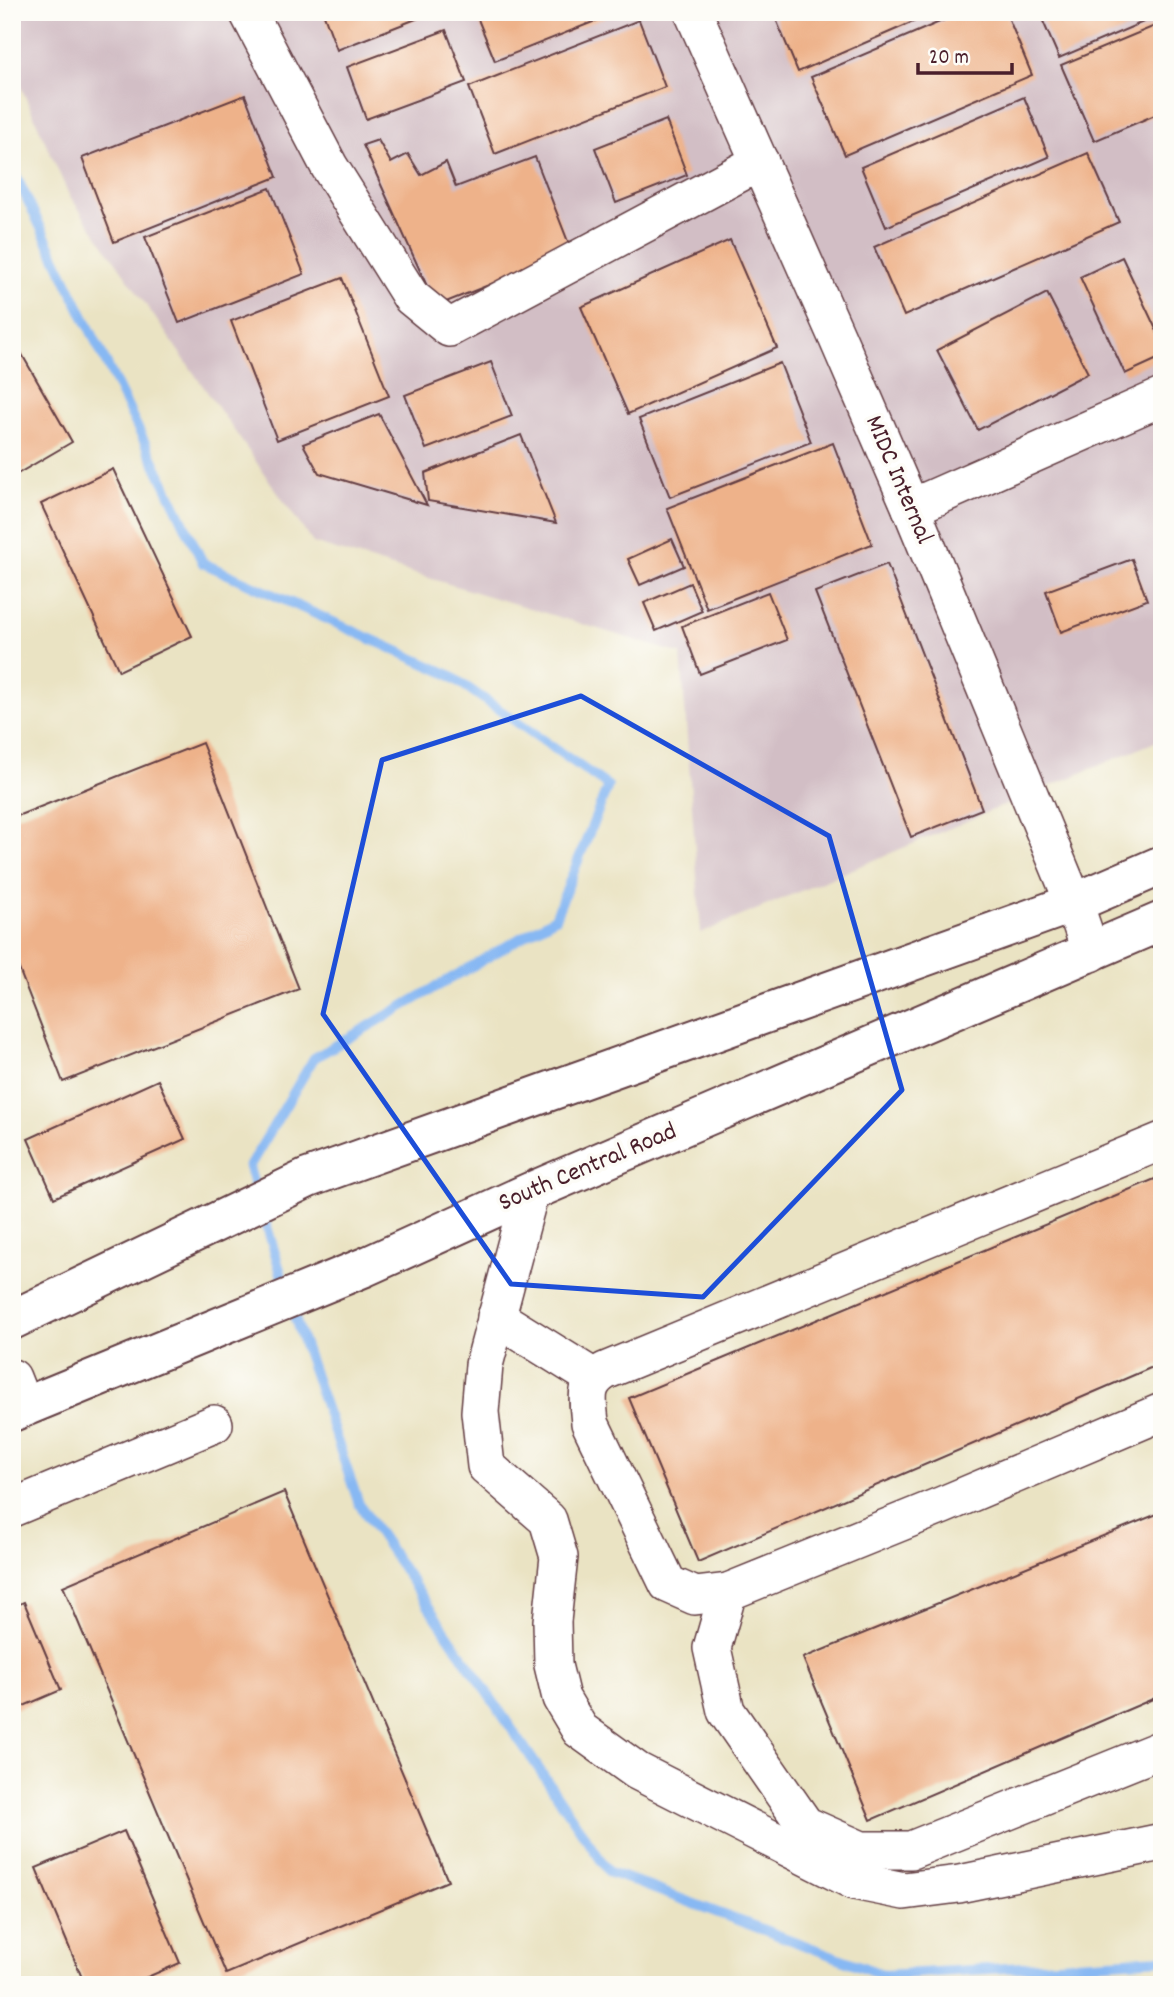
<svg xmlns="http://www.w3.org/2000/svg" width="1174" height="1997" font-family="Dekko,sans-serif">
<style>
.industrial{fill:#d2bec5}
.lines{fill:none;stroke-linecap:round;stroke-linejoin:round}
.stream{stroke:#87b8f3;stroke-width:10}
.building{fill:#eeb28a}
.minor-casing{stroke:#623c42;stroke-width:40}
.major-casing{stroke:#623c42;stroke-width:42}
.minor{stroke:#fff;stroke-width:37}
.major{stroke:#fff;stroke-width:38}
.marked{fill:none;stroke:#1d4ed8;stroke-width:5;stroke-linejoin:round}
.labels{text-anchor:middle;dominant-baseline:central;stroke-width:7;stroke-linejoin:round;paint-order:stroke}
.street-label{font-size:26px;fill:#4a1f2b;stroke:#fdfcf7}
</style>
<rect width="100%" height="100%" fill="#fdfcf7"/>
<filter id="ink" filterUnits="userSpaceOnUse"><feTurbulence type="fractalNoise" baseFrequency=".0143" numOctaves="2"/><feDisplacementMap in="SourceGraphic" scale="14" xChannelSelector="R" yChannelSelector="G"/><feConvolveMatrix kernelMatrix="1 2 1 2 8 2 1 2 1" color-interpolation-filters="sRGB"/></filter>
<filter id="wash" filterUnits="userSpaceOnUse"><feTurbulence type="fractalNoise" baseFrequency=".00686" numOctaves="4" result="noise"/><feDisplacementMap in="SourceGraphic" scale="28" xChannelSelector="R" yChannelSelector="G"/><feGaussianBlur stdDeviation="1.57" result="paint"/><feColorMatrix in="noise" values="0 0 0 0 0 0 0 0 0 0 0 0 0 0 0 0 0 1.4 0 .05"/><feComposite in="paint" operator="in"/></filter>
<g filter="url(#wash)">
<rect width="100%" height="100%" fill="#eae3c3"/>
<polygon class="industrial" points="12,12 1162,12 1162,739 701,933 681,654 313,543 69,195 12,67"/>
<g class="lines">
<g class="stream">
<polyline points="12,168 203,563 448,674 608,786 555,918 314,1058 249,1167 256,1193"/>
<polyline points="262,1210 286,1290"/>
<polyline points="290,1304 359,1504 609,1872 884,1975 1162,1959"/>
</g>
</g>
<g id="blocks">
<g class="building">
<polygon points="323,12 434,12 337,50"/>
<polygon points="475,12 618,12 495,61"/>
<polygon points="773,12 936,12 798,72"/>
<polygon points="963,12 1006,12 1032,75 845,155 811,77"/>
<polygon points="1039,12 1162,12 1162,14 1059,58"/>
<polygon points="639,20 665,87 495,154 469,87"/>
<polygon points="1162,23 1162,112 1094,141 1061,65"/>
<polygon points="446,30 466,82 366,119 347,67"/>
<polygon points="245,95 277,177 114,242 82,158"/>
<polygon points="1024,97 1049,157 886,227 861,167"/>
<polygon points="666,120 687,175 616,203 595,148"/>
<polygon points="378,140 391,163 408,154 421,175 446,162 456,187 535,157 572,252 436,306 363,145"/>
<polygon points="1088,153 1119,222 904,316 874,247"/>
<polygon points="270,188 304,274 179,323 145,237"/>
<polygon points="730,240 777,348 628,414 581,307"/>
<polygon points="1122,257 1162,342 1162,357 1125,374 1080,277"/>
<polygon points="342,278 389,396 277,440 231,321"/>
<polygon points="1047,293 1088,373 978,430 937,350"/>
<polygon points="20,351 72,442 12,477 12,355"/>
<polygon points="491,362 512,416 426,449 405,395"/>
<polygon points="780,363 811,442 670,497 639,419"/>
<polygon points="379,414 427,505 319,473 303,444"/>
<polygon points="521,435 556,523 428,501 425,473"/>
<polygon points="833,443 872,544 707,609 667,508"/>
<polygon points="113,469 192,636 119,671 41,504"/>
<polygon points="672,539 684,566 640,585 628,559"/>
<polygon points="1132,559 1147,600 1061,632 1046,591"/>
<polygon points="887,564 982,809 911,837 815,592"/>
<polygon points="690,583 702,611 656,631 644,603"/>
<polygon points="768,592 787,640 700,674 682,626"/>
<polygon points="202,743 299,989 63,1082 12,951 12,818"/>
<polygon points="158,1080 185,1139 54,1198 28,1139"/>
<polygon points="1162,1176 1162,1363 698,1562 629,1398"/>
<polygon points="284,1492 448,1881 226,1974 63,1586"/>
<polygon points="1162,1512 1162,1695 871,1820 803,1658"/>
<polygon points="24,1602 61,1690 12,1711 12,1607"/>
<polygon points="124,1831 180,1963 129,1985 85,1985 36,1868"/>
</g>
</g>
</g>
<g filter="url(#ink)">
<use href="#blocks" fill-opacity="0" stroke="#623c42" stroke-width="2"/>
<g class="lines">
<g class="minor-casing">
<g id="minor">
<polyline points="248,12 329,166 411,297 449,328 760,162"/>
<polyline points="693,12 837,337 911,508 1074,903 1091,953"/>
<polyline points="911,508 1162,397"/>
<path d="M1162,1141L605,1371C583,1385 588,1399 590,1423L668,1584L695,1596L728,1592L943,1505L1162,1412"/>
<polyline points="530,1192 484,1365 480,1412 486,1466 548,1520 559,1557 552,1621 553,1665 561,1698 580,1730 637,1771 854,1881 904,1891 959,1884 1162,1842"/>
<polyline points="496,1317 594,1378"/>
<polyline points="12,1378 24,1408"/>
<polyline points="12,1508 214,1424"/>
<polyline points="728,1592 712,1648 726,1711 805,1825 861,1850 911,1850 1162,1749"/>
</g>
</g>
<g class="major-casing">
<g id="major">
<polyline points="12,1320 308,1178 1074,903 1162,865"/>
<polyline points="12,1412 365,1267 530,1192 1162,921"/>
</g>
</g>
<use href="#minor" class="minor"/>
<use href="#major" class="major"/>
</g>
</g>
<path class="marked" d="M581,696L829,836L902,1090L703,1297L511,1284L323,1014L382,760Z"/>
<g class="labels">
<g class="street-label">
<text transform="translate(898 480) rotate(67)">MIDC Internal</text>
<text transform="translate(588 1168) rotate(-23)">South Central Road</text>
</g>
</g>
<rect width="1174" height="1997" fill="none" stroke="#fdfcf7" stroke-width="42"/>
<path d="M918 63v10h94v-10" fill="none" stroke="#4a1f2b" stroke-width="3.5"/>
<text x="929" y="63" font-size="21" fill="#4a1f2b" stroke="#fdfcf7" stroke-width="5" paint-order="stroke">20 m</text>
</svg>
